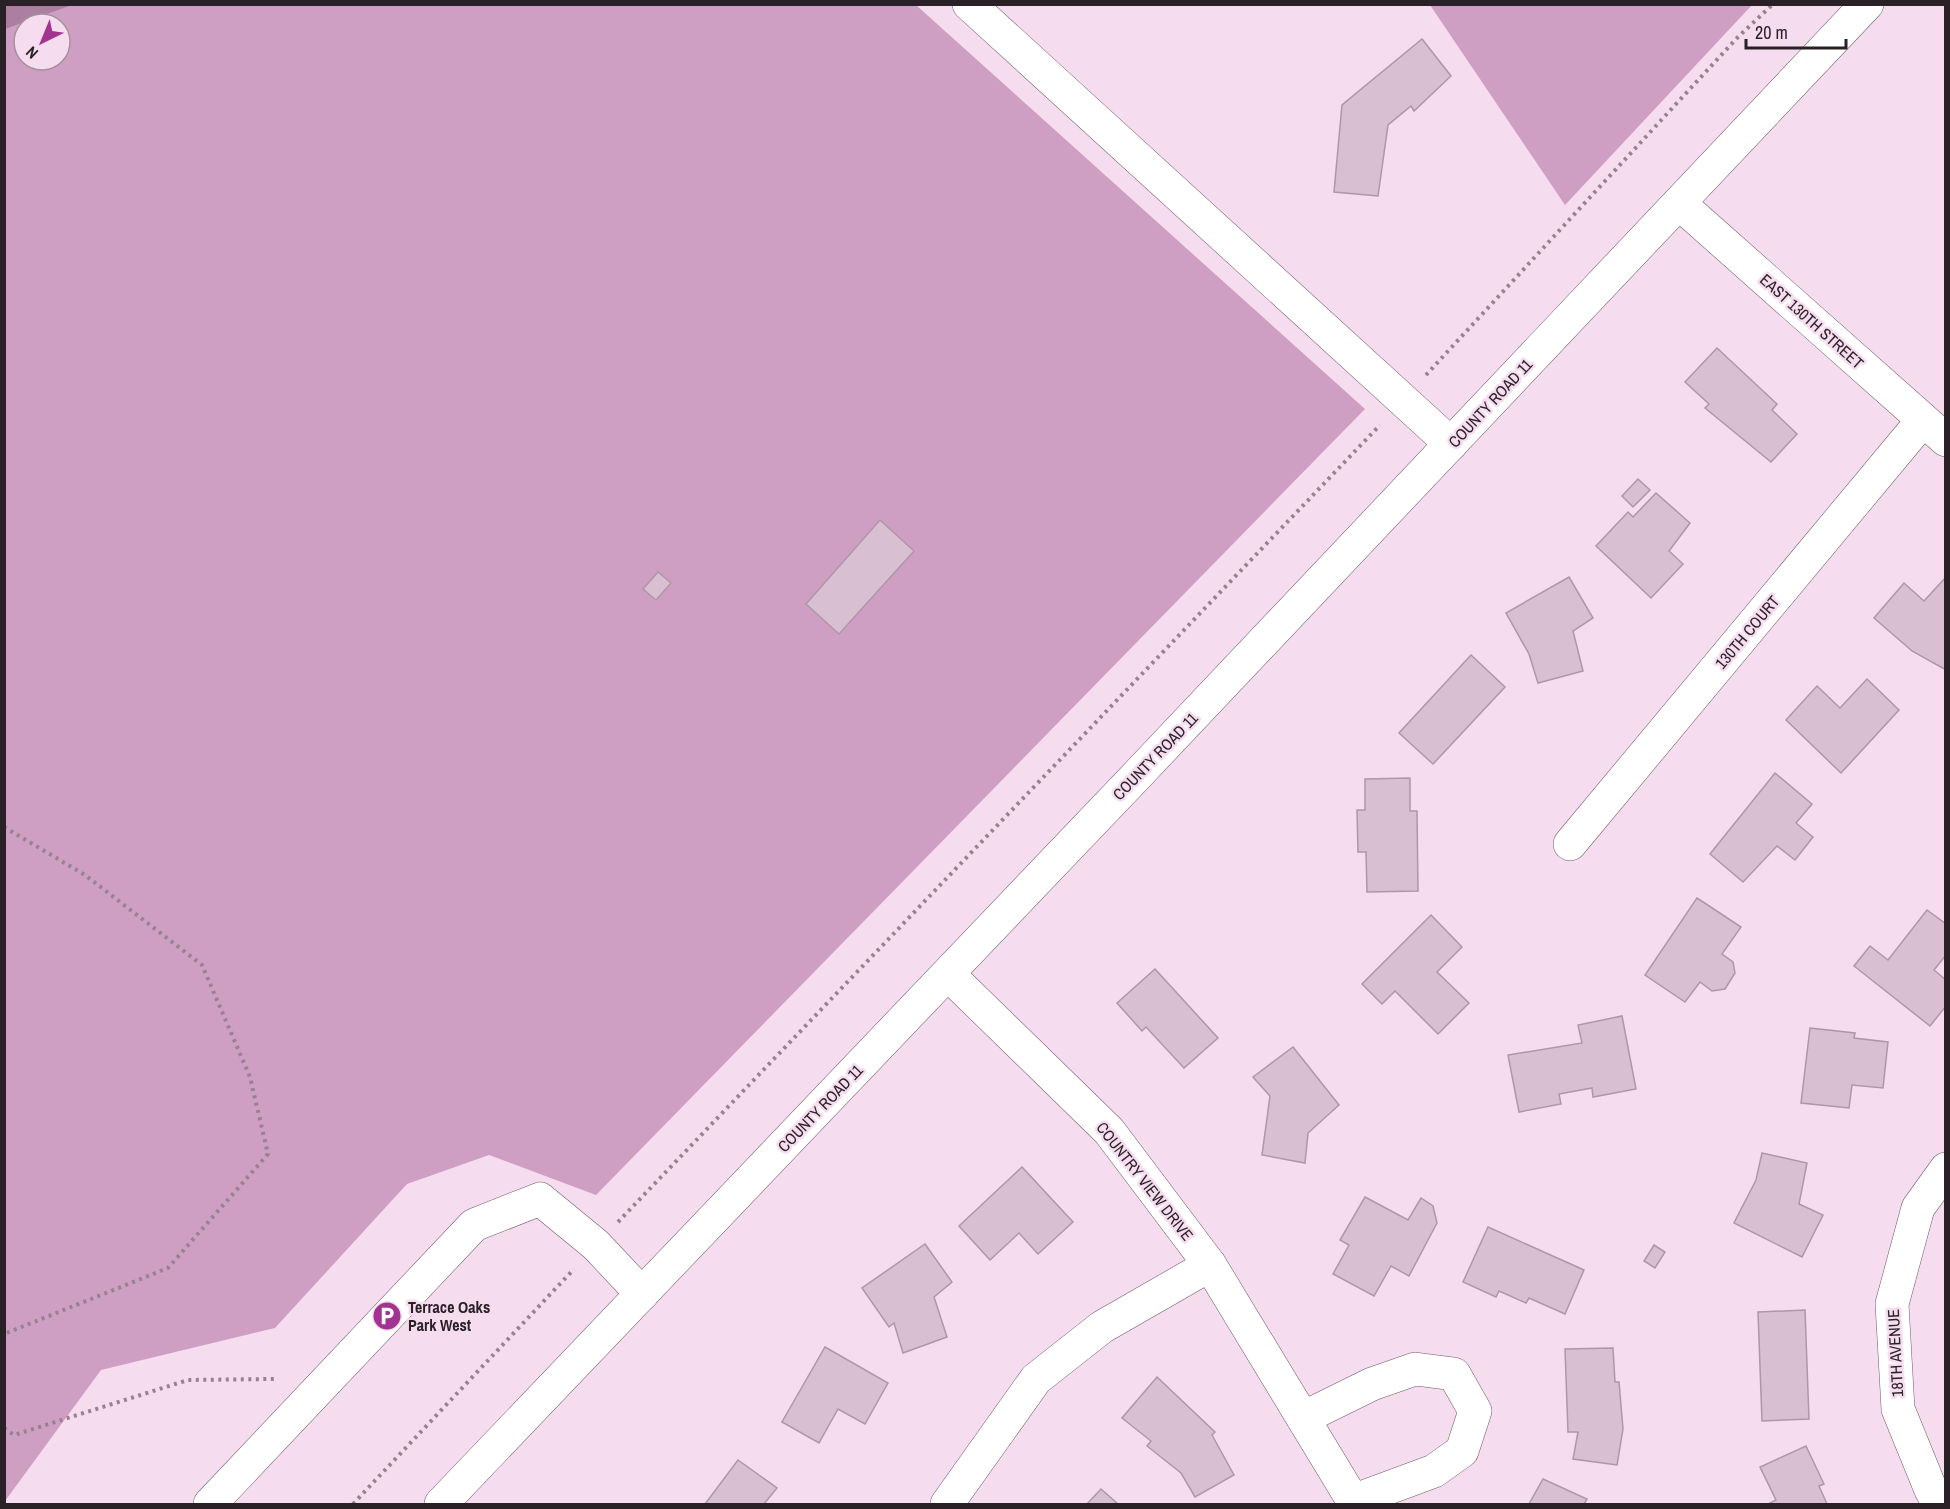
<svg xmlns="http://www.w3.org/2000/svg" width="1950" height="1509" font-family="'Archivo Narrow',sans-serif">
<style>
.forest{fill:#ce9fc3;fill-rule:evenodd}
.water{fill:#ac7fa1}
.building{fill:#d8c0d2;stroke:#ae97a8;stroke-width:1.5}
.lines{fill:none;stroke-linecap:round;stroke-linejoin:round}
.minor-casing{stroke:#6e5a69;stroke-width:34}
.path{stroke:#95838f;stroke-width:4;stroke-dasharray:3 4.5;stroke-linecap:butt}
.minor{stroke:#fff;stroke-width:33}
.labels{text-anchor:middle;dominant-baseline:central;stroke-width:5;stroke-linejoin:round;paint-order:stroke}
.street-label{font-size:16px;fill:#2a2127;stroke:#f5dcee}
.poi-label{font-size:16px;font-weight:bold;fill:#2a2127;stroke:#f5dcee;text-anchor:start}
</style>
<rect width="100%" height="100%" fill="#f5dcee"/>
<g class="forest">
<path d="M5,5H916L1365,409L596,1195L489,1155L407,1184L275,1328L101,1370L5,1501ZM24,24H60V60H24Z"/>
<polygon points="1430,5 1752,5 1565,205"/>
</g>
<polygon class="water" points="5,4 72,4 72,5 5,29"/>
<g class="building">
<polygon points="1422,39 1451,76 1414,111 1411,106 1388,125 1378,196 1334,192 1342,105"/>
<polygon points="1717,348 1777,404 1772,410 1797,434 1771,462 1705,408 1709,404 1685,382"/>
<polygon points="1638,479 1650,490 1633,507 1622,496"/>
<polygon points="1656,493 1690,523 1669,551 1683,564 1651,598 1596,546 1628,512 1633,517"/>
<polygon points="880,520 914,551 839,634 806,604"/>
<polygon points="658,572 671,583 656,600 643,589"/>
<polygon points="1569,577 1593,618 1573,631 1583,671 1538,683 1529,654 1506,613"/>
<polygon points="1946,577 1946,670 1912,651 1874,618 1904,583 1924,601"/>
<polygon points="1471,655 1505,687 1433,764 1399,733"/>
<polygon points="1867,679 1899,710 1841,773 1786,720 1817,686 1840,708"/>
<polygon points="1775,773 1812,804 1796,823 1813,837 1795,860 1777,846 1743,882 1710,854"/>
<polygon points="1410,778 1410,811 1417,811 1418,891 1367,892 1366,852 1358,852 1357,810 1365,810 1365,779"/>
<polygon points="1697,898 1741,927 1722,954 1733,962 1735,973 1725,989 1712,991 1700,982 1685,1002 1645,975"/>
<polygon points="1927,910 1946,924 1946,955 1934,970 1946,980 1946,1006 1930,1026 1854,966 1870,946 1888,960"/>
<polygon points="1431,915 1462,947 1437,972 1469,1003 1438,1034 1395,991 1382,1004 1362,984"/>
<polygon points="1155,969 1218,1038 1184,1068 1146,1027 1142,1031 1117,1003"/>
<polygon points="1622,1016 1636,1089 1593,1097 1592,1088 1559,1094 1561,1104 1519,1112 1508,1055 1582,1043 1578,1025"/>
<polygon points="1810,1028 1855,1033 1854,1038 1888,1042 1883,1088 1852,1085 1849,1108 1801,1103"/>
<polygon points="1293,1047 1339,1105 1308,1133 1305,1163 1262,1155 1270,1096 1253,1077"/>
<polygon points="1762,1153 1807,1163 1799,1204 1823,1215 1802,1257 1734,1223 1756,1180"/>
<polygon points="1022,1167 1073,1222 1038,1254 1019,1233 990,1260 959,1226"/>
<polygon points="1365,1197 1408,1220 1421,1198 1433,1206 1437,1223 1409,1276 1391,1266 1374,1296 1333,1274 1349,1245 1340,1240"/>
<polygon points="1488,1227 1584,1270 1565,1314 1529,1298 1526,1303 1499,1291 1496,1297 1463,1282"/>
<polygon points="925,1244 952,1282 934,1297 947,1337 903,1353 894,1323 889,1327 862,1288"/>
<polygon points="1654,1245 1665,1252 1655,1268 1644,1261"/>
<polygon points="1805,1310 1809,1419 1762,1421 1758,1312"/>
<polygon points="825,1347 888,1383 865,1424 838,1409 819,1443 782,1422"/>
<polygon points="1613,1348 1615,1382 1619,1382 1623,1429 1617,1465 1573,1459 1578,1432 1568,1432 1565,1349"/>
<polygon points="1157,1377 1215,1432 1212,1435 1234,1475 1195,1497 1181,1473 1147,1446 1151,1441 1122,1418"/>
<polygon points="1806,1446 1824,1484 1819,1486 1827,1504 1771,1504 1770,1503 1776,1500 1760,1467"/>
<polygon points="738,1460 777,1488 764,1504 705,1504"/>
<polygon points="1543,1479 1587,1499 1584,1504 1529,1504"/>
<polygon points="1101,1489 1118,1504 1087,1504"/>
</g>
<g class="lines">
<g class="minor-casing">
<g id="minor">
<polyline points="969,4 1451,444"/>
<polyline points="1679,203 1946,440"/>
<polyline points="1570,844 1923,420"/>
<polyline points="948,974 1109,1131 1210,1265 1355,1504"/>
<polyline points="1303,1418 1372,1384 1415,1369 1454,1374 1475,1411 1462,1451 1434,1471 1353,1501"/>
<polyline points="210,1504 474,1225 540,1199 596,1245 642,1294"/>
<polyline points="441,1504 1141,771 1867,4"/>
<polyline points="947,1504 1036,1379 1102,1327 1210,1265"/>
<polyline points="1939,1504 1931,1490 1898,1409 1892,1304 1918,1208 1946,1169"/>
</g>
</g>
<g class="path">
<polyline points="1426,375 1737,38 1773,4"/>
<polyline points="4,827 85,875 202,965 250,1077 268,1154 168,1268 4,1334"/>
<polyline points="618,1222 1380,425"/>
<polyline points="4,1428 14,1435 188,1380 274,1379"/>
<polyline points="353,1504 574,1269"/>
</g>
<use href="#minor" class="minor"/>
</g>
<defs>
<g id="parking-disc" transform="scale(1.5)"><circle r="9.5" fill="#a33390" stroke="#f5dcee"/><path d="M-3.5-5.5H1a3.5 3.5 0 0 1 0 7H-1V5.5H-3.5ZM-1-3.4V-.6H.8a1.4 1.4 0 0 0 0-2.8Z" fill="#fff"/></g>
</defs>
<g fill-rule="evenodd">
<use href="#parking-disc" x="387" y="1316"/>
</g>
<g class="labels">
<g class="street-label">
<text transform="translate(1812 321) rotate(42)">EAST 130TH STREET</text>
<text transform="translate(1490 403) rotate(-47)">COUNTY ROAD 11</text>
<text transform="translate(1747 632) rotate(-50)">130TH COURT</text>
<text transform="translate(1155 756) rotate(-46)">COUNTY ROAD 11</text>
<text transform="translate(820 1108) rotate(-46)">COUNTY ROAD 11</text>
<text transform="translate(1145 1181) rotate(52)">COUNTRY VIEW DRIVE</text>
<text transform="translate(1895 1353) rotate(-93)">18TH AVENUE</text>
</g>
<g class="poi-label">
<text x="408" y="1307">Terrace Oaks<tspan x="408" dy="18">Park West</tspan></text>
</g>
</g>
<rect width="1950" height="1509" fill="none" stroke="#2a2127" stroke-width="12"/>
<g transform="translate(42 42) rotate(223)"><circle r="28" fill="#f5dcee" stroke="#a4919e" stroke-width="1.5"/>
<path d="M0-4.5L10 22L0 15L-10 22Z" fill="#a33390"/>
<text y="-9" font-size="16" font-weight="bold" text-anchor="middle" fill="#2a2127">N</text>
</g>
<path d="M1746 39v9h100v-9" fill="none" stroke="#2a2127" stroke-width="3"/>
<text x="1755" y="39" font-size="18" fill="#2a2127" stroke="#f5dcee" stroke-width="4.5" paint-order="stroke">20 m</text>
</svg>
